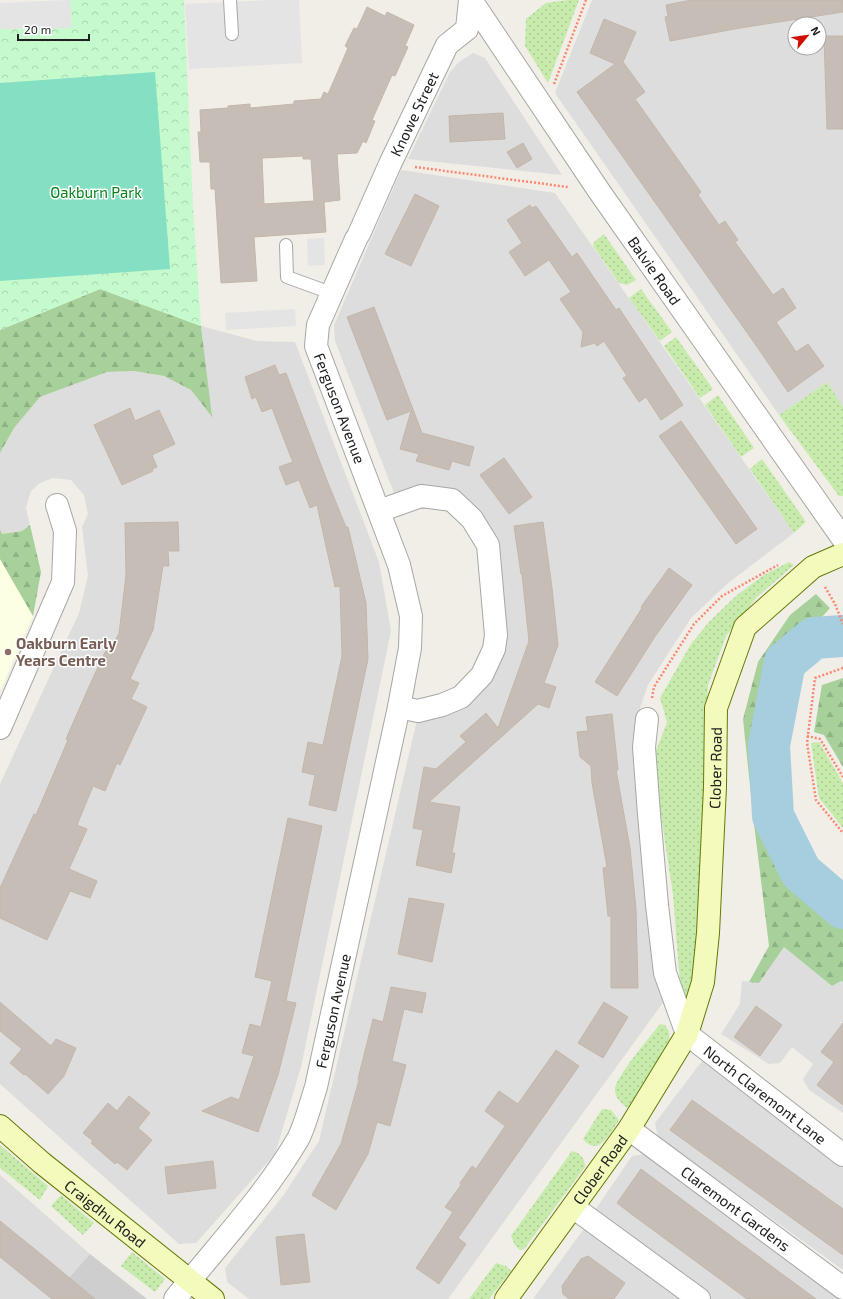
<svg xmlns="http://www.w3.org/2000/svg" width="843" height="1299" font-family="'Exo 2',sans-serif">
<style>
.residential{fill:#dedddd;fill-rule:evenodd}
.education{fill:#fdffe2}
.religious{fill:#cecece}
.grass{fill:url(#grass-dots)}
.forest{fill:url(#forest-firs)}
.park{fill:url(#park-crowns)}
.pitch{fill:#85e0c3}
.parking{fill:#e4e4e4}
.lines{fill:none;stroke-linecap:round;stroke-linejoin:round}
.river{stroke:#a7cede;stroke-width:42}
.building{fill:#c6beb6;stroke:#c3b6a9;fill-rule:evenodd}
.lane-casing{stroke:#a7a7a7;stroke-width:14}
.street-casing{stroke:#a7a7a7;stroke-width:24}
.secondary-casing{stroke:#657a04;stroke-width:24}
.path{stroke:#fb866e;stroke-width:2.5;stroke-dasharray:2 2;stroke-linecap:butt}
.lane{stroke:#fff;stroke-width:12}
.street{stroke:#fff;stroke-width:22}
.secondary{stroke:#f3fabc;stroke-width:22}
.education-dot{fill:#8d6e63;stroke:#fff;stroke-width:1.5}
.labels{text-anchor:middle;dominant-baseline:central;stroke-width:3;stroke-linejoin:round;paint-order:stroke}
.street-label{font-size:15px;fill:#202020;stroke:#fff}
.park-label{font-size:15px;fill:#0b821d;stroke:#fff}
.education-label{font-size:15px;font-weight:bold;fill:#785e54;stroke:#fff;text-anchor:start}
</style>
<defs>
<pattern id="grass-dots" width="8" height="8" patternUnits="userSpaceOnUse"><rect width="8" height="8" fill="#c7ebad"/><path d="M2 2h.1M6 6h.1" fill="none" stroke="#abc995" stroke-width="1.8" stroke-linecap="round"/></pattern>
<pattern id="forest-firs" width="22" height="20" patternUnits="userSpaceOnUse"><rect width="22" height="20" fill="#a7d09b"/><path d="M5 1l3.5 6h-7zM16 11l3.5 6h-7z" fill="#8fb285"/></pattern>
<pattern id="park-crowns" width="20" height="18" patternUnits="userSpaceOnUse"><rect width="20" height="18" fill="#c5facd"/><path d="M2 6a3 3 0 1 1 6 0M12 15a3 3 0 1 1 6 0" fill="none" stroke="#a9d6b0"/></pattern>
</defs>
<rect width="100%" height="100%" fill="#f1eee7"/>
<g class="residential">
<path d="M592,0H843V407L827,382L779,415L555,93ZM795,24H819V48H795Z"/>
<polygon points="473,53 485,58 562,175 408,159 450,72 459,62"/>
<polygon points="401,170 555,193 794,533 727,584 691,618 648,685 638,714 667,997 448,1299 249,1299 227,1282 225,1268 283,1196 319,1141 417,720 451,710 483,692 497,666 492,532 459,492 425,485 394,493 335,341 334,325"/>
<polygon points="201,326 257,341 295,342 379,562 391,631 301,1067 275,1154 196,1243 179,1244 0,1084 0,784 79,613 88,576 82,527 88,514 84,495 71,480 53,478 40,483 31,491 26,508 30,525 22,531 2,534 0,529 0,453 14,428 40,397 107,372 134,371 164,376 191,390 211,416"/>
<polygon points="784,947 832,986 841,981 843,982 843,1113 809,1090 803,1079 813,1064 792,1047 780,1063 769,1064 721,1034 740,1004 742,981 759,982"/>
<polygon points="702,1061 843,1164 843,1270 658,1137 655,1123"/>
<polygon points="646,1154 843,1294 843,1299 709,1299 593,1213 632,1156"/>
<polygon points="0,1175 90,1254 50,1299 0,1299"/>
<polygon points="595,1222 695,1299 533,1299 583,1230"/>
</g>
<polygon class="education" points="0,559 33,616 1,689 0,689"/>
<polygon class="religious" points="90,1254 147,1299 50,1299"/>
<g class="grass">
<polygon points="568,0 579,0 548,83 525,46 526,19 546,3"/>
<polygon points="604,234 636,280 627,285 619,283 593,246 594,242"/>
<polygon points="641,289 672,332 660,341 629,298"/>
<polygon points="676,337 713,389 700,398 664,346"/>
<polygon points="827,382 843,407 843,496 839,496 779,415"/>
<polygon points="718,395 754,448 741,457 705,405"/>
<polygon points="762,459 806,522 794,533 750,469"/>
<polygon points="789,562 794,565 757,597 726,636 708,685 704,772 702,846 695,974 686,1011 682,1009 673,895 657,789 656,751 667,722 660,698 691,644 709,622 737,595 764,575"/>
<polygon points="819,742 843,783 843,828 819,798 811,743"/>
<path d="M660,1024L665,1025L669,1031L670,1049L635,1103L627,1108C621,1103 614,1097 615,1088C618,1074 650,1037 660,1024Z"/>
<path d="M602,1109L611,1110L619,1120C610,1133 599,1158 583,1139Z"/>
<polygon points="0,1145 48,1186 40,1200 0,1168"/>
<path d="M572,1151C581,1153 585,1159 585,1167L524,1249L520,1250L515,1245L511,1236Z"/>
<polygon points="61,1195 94,1223 83,1235 51,1206"/>
<polygon points="132,1252 165,1279 155,1292 121,1266"/>
<polygon points="496,1263 506,1266 511,1271 489,1299 469,1299"/>
</g>
<g class="forest">
<polygon points="100,289 201,326 212,417 191,390 164,376 134,371 107,372 40,397 14,428 0,453 0,330"/>
<polygon points="30,525 41,572 33,616 0,559 0,529 2,534 22,531"/>
<polygon points="816,594 830,608 813,627 778,658 761,743 770,842 807,900 843,923 843,982 841,981 832,986 784,947 759,983 749,982 769,946 754,824 743,719 758,662 790,615"/>
<polygon points="843,678 843,767 824,735 814,732 822,685"/>
</g>
<polygon class="park" points="70,0 184,0 193,208 201,326 100,289 0,330 0,29 71,28"/>
<polygon class="pitch" points="155,72 170,269 0,281 0,83"/>
<g class="parking">
<polygon points="70,0 71,28 0,29 0,3"/>
<polygon points="270,0 299,0 302,63 189,69 185,4"/>
<polygon points="324,238 325,265 308,266 307,239"/>
<polygon points="295,309 296,326 226,330 225,313"/>
</g>
<g class="lines">
<polyline class="river" points="843,636 814,638 785,662 769,745 773,816 801,872 843,908"/>
</g>
<g class="building">
<polygon points="691,0 843,0 843,12 740,28 670,41 665,17 668,16 666,5"/>
<path d="M367,7L385,16L387,12L414,25L405,46L408,47L395,76L392,75L372,120L375,121L366,143L363,141L357,153L337,154L340,200L324,202L326,232L254,237L257,281L221,283L215,189H211L210,162H200L198,132H201L200,110L228,108V106L250,104V108L294,104V101L321,99L324,92L328,94L348,48L345,46L354,28L357,29ZM303,156V159H311L314,201L264,204L262,158Z"/>
<polygon points="604,19 636,32 623,62 645,92 635,99 701,192 698,195 719,225 725,221 738,240 735,242 773,295 783,288 796,308 776,322 796,352 808,344 824,366 788,392 753,341 577,92 615,64 590,53"/>
<polygon points="824,36 843,36 843,129 827,129"/>
<polygon points="503,113 505,139 450,142 449,116"/>
<polygon points="523,143 532,159 517,168 507,152"/>
<polygon points="415,194 439,206 411,266 385,254"/>
<polygon points="530,205 532,208 536,206 572,257 577,253 616,310 619,308 683,405 661,420 646,397 639,402 623,378 627,376 604,341 597,346 595,343 581,347 583,332 560,299 571,292 549,260 525,276 509,252 522,243 507,220"/>
<polygon points="374,307 422,433 474,447 469,466 452,461 449,470 416,461 419,454 400,449 411,411 387,420 347,317"/>
<polygon points="275,365 279,375 286,373 326,478 346,527 348,527 366,603 368,659 336,811 309,805 315,775 302,772 308,742 323,745 342,656 340,586 335,587 317,505 310,508 299,480 286,485 279,467 293,462 290,455 272,408 262,412 256,397 252,399 245,377"/>
<polygon points="130,408 135,421 159,410 175,444 152,455 157,467 152,469 153,471 122,485 94,425"/>
<polygon points="681,421 757,529 736,544 659,436"/>
<polygon points="504,458 532,497 509,514 480,475"/>
<polygon points="178,522 179,551 168,551 169,566 163,566 153,630 130,679 139,683 131,699 147,707 120,765 117,763 105,791 93,786 77,825 87,829 69,869 97,881 90,898 70,891 47,940 0,918 0,888 34,814 36,815 68,740 66,739 92,680 109,644 113,643 119,634 126,575 125,523"/>
<polygon points="543,522 552,588 558,645 544,683 556,687 549,708 538,704 429,802 460,807 452,853 455,853 451,873 416,865 423,830 413,828 424,767 436,769 466,742 460,736 486,713 498,728 529,641 522,574 521,574 514,526"/>
<polygon points="669,568 692,585 656,635 617,696 595,682 642,608 641,607"/>
<polygon points="612,714 618,770 616,770 630,848 636,909 638,988 611,988 611,916 608,916 603,868 607,867 592,783 591,766 580,757 577,732 588,731 586,717"/>
<polygon points="288,818 322,826 286,1001 296,1003 278,1075 258,1132 202,1111 231,1097 239,1100 254,1056 242,1053 250,1024 261,1027 272,981 255,977"/>
<polygon points="409,898 444,904 432,962 398,954"/>
<polygon points="391,987 426,993 422,1013 404,1009 392,1061 406,1065 390,1126 377,1122 368,1154 336,1210 312,1195 341,1144 359,1080 358,1079 373,1019 383,1022"/>
<polygon points="0,1002 51,1046 56,1039 76,1048 64,1076 48,1094 25,1074 24,1075 10,1063 22,1049 0,1031"/>
<polygon points="604,1002 628,1017 603,1058 578,1043"/>
<polygon points="756,1006 782,1025 760,1056 734,1037"/>
<polygon points="843,1023 843,1105 817,1085 834,1062 821,1052"/>
<polygon points="556,1050 579,1066 458,1238 466,1244 439,1284 416,1268 453,1212 445,1207 461,1185 460,1183 472,1166 476,1169 505,1126 485,1111 499,1091 518,1104"/>
<polygon points="129,1096 150,1113 138,1128 152,1140 127,1170 117,1162 115,1164 91,1143 93,1141 83,1133 108,1103 117,1111"/>
<polygon points="692,1100 843,1209 843,1255 670,1130"/>
<polygon points="213,1161 216,1188 168,1194 165,1167"/>
<polygon points="641,1169 778,1271 816,1299 747,1299 634,1216 617,1203"/>
<polygon points="0,1221 42,1255 95,1299 52,1299 0,1257"/>
<polygon points="304,1234 310,1282 281,1285 276,1237"/>
<polygon points="588,1256 625,1283 614,1299 569,1299 563,1294 562,1286 581,1259"/>
</g>
<g class="lines">
<g class="lane-casing">
<g id="lane">
<polyline points="230,0 232,34"/>
<polyline points="286,245 287,277 331,293"/>
</g>
</g>
<g class="street-casing">
<g id="street">
<path id="s1" d="M471,0L599,191L843,539"/>
<path id="s2" d="M359,234L390,164L447,45L467,29L470,0"/>
<polyline points="379,511 421,496 452,500 472,519 488,545 496,635 494,649 482,675 461,697 442,705 418,711 399,707"/>
<path id="s3" d="M647,719L644,747L649,814L657,905L665,973L687,1034L843,1155"/>
<polyline points="0,728 63,582 65,531 57,505"/>
<path id="s4" d="M629,1129L843,1288"/>
<polyline points="573,1207 699,1299"/>
<path id="s5" d="M175,1299C217,1246 264,1197 298,1139C305,1126 311,1102 316,1087L399,707L410,648L411,616L399,565L316,346L318,325L356,239"/>
</g>
</g>
<g class="secondary-casing">
<g id="secondary">
<path id="s6" d="M0,1126L42,1163L213,1299"/>
<path id="s7" d="M506,1299L629,1129L687,1034L703,982L708,933L715,787L716,708L745,627L813,567L843,554"/>
</g>
</g>
<g class="path">
<polyline points="554,84 586,0"/>
<polyline points="415,167 568,187"/>
<polyline points="825,587 835,604 843,624"/>
<polyline points="843,668 815,678 807,743 816,800 843,833"/>
<polyline points="652,698 654,687 694,624 722,596 778,565"/>
<polyline points="807,736 820,739 843,777"/>
</g>
<use href="#lane" class="lane"/>
<use href="#street" class="street"/>
<use href="#secondary" class="secondary"/>
</g>
<circle class="education-dot" cx="8" cy="652" r="4"/>
<g class="labels">
<g class="street-label">
<text stroke="none"><textPath href="#s2" startOffset="132">Knowe Street</textPath></text>
<text stroke="none"><textPath href="#s1" startOffset="327">Balvie Road</textPath></text>
<text transform="translate(340 408) rotate(69)">Ferguson Avenue</text>
<text stroke="none"><textPath href="#s7" startOffset="590">Clober Road</textPath></text>
<text stroke="none"><textPath href="#s5" startOffset="335">Ferguson Avenue</textPath></text>
<text stroke="none"><textPath href="#s3" startOffset="419">North Claremont Lane</textPath></text>
<text stroke="none"><textPath href="#s7" startOffset="160">Clober Road</textPath></text>
<text stroke="none"><textPath href="#s4" startOffset="133">Claremont Gardens</textPath></text>
<text stroke="none"><textPath href="#s6" startOffset="137">Craigdhu Road</textPath></text>
</g>
<g class="park-label">
<text x="96" y="192">Oakburn Park</text>
</g>
<g class="education-label">
<text x="16" y="643">Oakburn Early<tspan x="16" dy="17">Years Centre</tspan></text>
</g>
</g>
<g transform="translate(807 36) rotate(61)"><circle r="19" fill="#ffffff" stroke="#a6a6a6"/>
<path d="M0-3L7 15L0 10L-7 15Z" fill="#d10e00"/>
<text y="-6" font-size="11" font-weight="bold" text-anchor="middle" fill="#202020">N</text>
</g>
<path d="M18 34v6h71v-6" fill="none" stroke="#202020" stroke-width="2"/>
<text x="24" y="34" font-size="12" fill="#202020" stroke="#ffffff" stroke-width="3" paint-order="stroke">20 m</text>
</svg>
